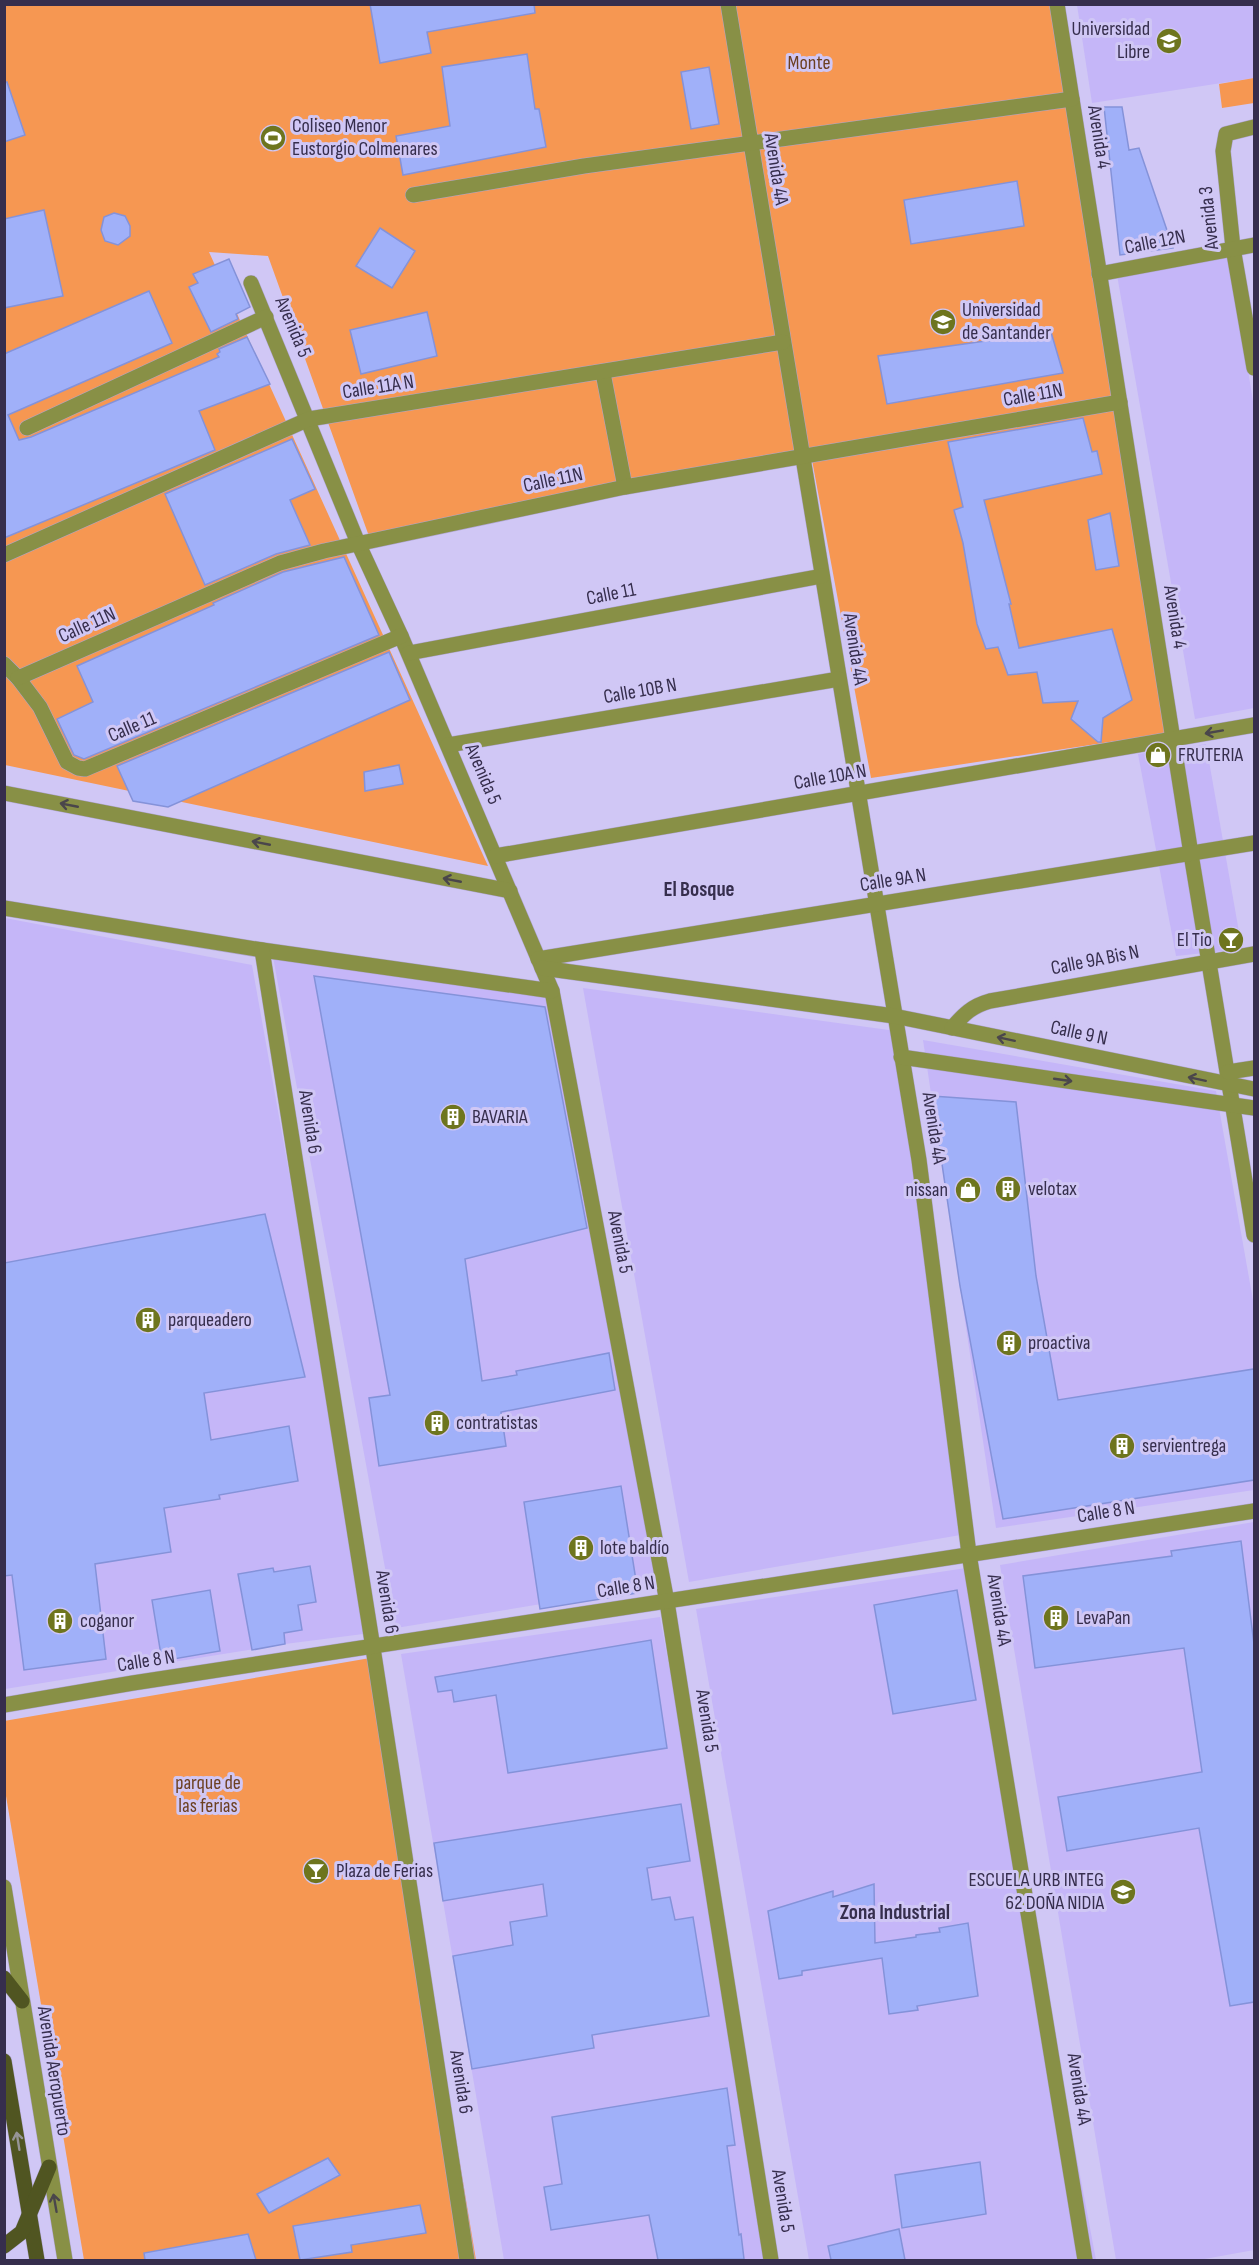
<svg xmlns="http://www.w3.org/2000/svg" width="1259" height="2265" font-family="'Sofia Sans Condensed',sans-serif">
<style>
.built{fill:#c5b6f8}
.green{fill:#f69752}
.building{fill:#a0b0f9;stroke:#8492d9;stroke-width:1.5}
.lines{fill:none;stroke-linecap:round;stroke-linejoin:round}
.minor-casing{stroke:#aea5d0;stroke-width:16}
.major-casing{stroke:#aea5d0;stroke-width:16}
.minor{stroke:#889046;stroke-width:15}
.major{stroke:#505521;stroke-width:15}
.oneway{stroke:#4a464b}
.oneway2{stroke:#969496}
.labels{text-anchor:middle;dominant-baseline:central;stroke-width:6;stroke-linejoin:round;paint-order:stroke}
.poi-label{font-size:20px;fill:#362e4d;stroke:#d0c7f5;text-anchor:start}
.park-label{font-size:20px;fill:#6c4021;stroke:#d0c7f5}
.street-label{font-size:20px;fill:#362e4d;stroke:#d0c7f5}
.neighbourhood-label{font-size:21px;font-weight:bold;fill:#362e4d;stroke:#d0c7f5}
</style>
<rect width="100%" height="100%" fill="#d0c7f5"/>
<g class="built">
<polygon points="1077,5 1254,5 1254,78 1092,103"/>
<polygon points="1230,256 1254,408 1254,708 1195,719 1117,275"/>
<polygon points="1206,744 1242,949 1176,956 1138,754"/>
<polygon points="5,918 252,965 371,1633 285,1644 5,1689"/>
<polygon points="273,957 547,987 589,1228 618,1376 617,1377 656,1585 396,1628"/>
<polygon points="583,988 896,1031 972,1533 689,1582"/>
<polygon points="923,1040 1216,1091 1254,1306 1254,1490 996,1528"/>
<polygon points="1254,1522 1254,2250 1199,2260 1116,2260 1000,1565"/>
<polygon points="966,1568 1096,2260 809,2260 696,1609"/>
<polygon points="660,1617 778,2260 504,2260 401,1654"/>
</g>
<g class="green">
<polygon points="5,5 1057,5 1176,732 871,778 812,460 370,539 268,256 209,252 488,866 5,765"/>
<polygon points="1254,78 1254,103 1222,108 1219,84"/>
<polygon points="376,1657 476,2260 84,2260 5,1790 4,1721"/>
</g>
<g class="building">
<polygon points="370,4 534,4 535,13 427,32 431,53 380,63"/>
<polygon points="527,54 535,109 539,109 546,147 403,175 396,136 450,126 442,67"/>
<polygon points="709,67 719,124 691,129 681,72"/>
<polygon points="4,82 7,82 25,135 4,142"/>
<polygon points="1104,107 1122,107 1129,150 1139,148 1173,248 1120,255"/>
<polygon points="1017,181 1024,226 911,244 904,200"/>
<polygon points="44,210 63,296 4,308 4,219"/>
<polygon points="114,213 125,216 130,226 130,236 118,245 105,241 101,230 104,217"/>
<polygon points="380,228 415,251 392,288 356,266"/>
<polygon points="229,259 250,307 236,314 238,319 211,332 189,287 198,283 193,274"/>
<polygon points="149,291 172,343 8,415 19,440 31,437 219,357 217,354 220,352 219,349 247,337 270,384 199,411 215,450 4,538 4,354"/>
<polygon points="427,312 437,356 361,374 350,330"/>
<polygon points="1051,332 1063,373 887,404 878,356"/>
<polygon points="1083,418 1092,452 1097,451 1102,474 984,500 1011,604 1009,604 1019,648 1112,629 1132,700 1103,718 1101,742 1098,742 1071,719 1078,701 1043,703 1037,672 1008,675 998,647 986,649 977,624 963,543 954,510 963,507 948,442"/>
<polygon points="292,439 315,489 290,500 310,545 276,554 205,585 165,494"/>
<polygon points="1110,513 1119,566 1096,570 1088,520"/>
<polygon points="344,557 379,635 84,759 74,755 57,719 93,702 77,666 214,605 213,603 283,572"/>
<polygon points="389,652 410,700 168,807 133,801 117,766"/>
<polygon points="399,765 403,784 365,791 364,772"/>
<polygon points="314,976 545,1007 587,1228 465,1259 482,1381 517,1375 516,1371 609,1353 615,1390 501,1412 506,1446 379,1466 369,1398 390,1395"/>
<polygon points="932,1096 1016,1102 1036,1276 1058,1400 1254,1369 1254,1480 1003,1519 960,1286"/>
<polygon points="265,1214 305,1377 204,1393 211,1440 289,1426 298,1481 219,1495 220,1499 164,1508 171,1552 95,1564 106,1659 24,1670 12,1575 4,1576 4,1263"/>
<polygon points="621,1486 638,1593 540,1609 524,1502"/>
<polygon points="1241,1541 1254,1644 1254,2002 1230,2006 1199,1828 1067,1851 1058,1797 1202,1772 1184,1648 1035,1668 1023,1576 1172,1556 1171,1551"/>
<polygon points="310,1566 316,1602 298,1605 302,1630 284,1633 285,1644 252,1650 238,1574 273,1568 274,1572"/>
<polygon points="210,1590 220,1651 162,1661 152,1600"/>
<polygon points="957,1590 976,1700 893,1714 874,1605"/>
<polygon points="651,1640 667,1748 508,1773 496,1695 454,1702 452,1690 438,1692 435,1677"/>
<polygon points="681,1804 690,1861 647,1868 652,1900 670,1897 675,1920 693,1917 709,2016 592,2035 594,2048 472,2069 453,1956 513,1945 510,1922 547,1916 543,1884 443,1901 434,1843"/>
<polygon points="874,1884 875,1943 916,1937 916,1935 940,1932 939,1928 968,1923 978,1996 917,2006 918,2010 889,2014 882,1958 802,1971 802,1975 779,1979 768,1911 833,1891 833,1897"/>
<polygon points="727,2088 735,2145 727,2146 739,2235 741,2234 744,2259 658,2260 649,2215 551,2230 544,2187 562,2184 552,2117"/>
<polygon points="328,2158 340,2175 269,2213 257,2194"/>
<polygon points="980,2162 986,2214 902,2228 895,2175"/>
<polygon points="420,2205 426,2233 351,2245 352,2252 300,2260 293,2226"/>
<polygon points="899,2229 905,2260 831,2260 828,2246"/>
<polygon points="248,2234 256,2260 145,2260 144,2253"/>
</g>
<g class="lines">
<g class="minor-casing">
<g id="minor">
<polyline points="728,4 919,1160 969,1554 1085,2260"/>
<polyline points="1057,4 1191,854 1254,1235"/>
<polyline points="1254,127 1226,134 1223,151 1233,248 1254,368"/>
<polyline points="413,195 584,166 1072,99"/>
<polyline points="1099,274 1254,245"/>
<polyline points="251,283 358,543 401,636 552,991 667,1602 771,2260"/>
<polyline points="603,373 625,487"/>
<polyline points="27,428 266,317"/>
<polyline points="4,555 309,419 783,342"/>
<polyline points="409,653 822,576"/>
<polyline points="4,664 18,678 40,707 67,762 78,768 85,769 401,636"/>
<polyline points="18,678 280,563 324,551 625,487 1120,402"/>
<polyline points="448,745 839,679"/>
<polyline points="4,793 510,891"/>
<polyline points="495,856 1254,725"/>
<polyline points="4,908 262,950 552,991"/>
<polyline points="262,950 373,1648 467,2260"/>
<polyline points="538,959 1254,843"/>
<polyline points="542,968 894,1016 1254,1089"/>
<path d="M952,1028C964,1014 972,1006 990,1001L1254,954"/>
<polyline points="901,1057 1254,1108"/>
<polyline points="1228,1072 1254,1068"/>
<polyline points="4,1705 133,1683 1254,1511"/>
<polyline points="4,1887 65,2260"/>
</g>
</g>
<g class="major-casing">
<g id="major">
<polyline points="4,1978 22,2001"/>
<polyline points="4,2061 37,2260"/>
<polyline points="4,2246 22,2232 49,2167"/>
</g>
</g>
<use href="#minor" class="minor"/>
<use href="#major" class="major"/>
</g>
<defs><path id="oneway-shaft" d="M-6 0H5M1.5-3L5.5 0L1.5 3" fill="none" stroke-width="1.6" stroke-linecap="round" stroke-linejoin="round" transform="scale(1.5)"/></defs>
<g class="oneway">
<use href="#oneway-shaft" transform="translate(1214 732) rotate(170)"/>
<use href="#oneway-shaft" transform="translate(69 805) rotate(-169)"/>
<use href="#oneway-shaft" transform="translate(261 843) rotate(-169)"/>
<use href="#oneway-shaft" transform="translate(452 880) rotate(-169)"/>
<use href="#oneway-shaft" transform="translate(1006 1039) rotate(-168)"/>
<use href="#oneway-shaft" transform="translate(1197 1079) rotate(-168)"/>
<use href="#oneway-shaft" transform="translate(1063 1080) rotate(8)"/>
<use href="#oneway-shaft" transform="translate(55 2203) rotate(-100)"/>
</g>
<use class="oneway2" href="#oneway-shaft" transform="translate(18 2141) rotate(-99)"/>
<defs>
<g id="university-disc" transform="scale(1.35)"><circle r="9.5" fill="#6e751e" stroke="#d0c7f5"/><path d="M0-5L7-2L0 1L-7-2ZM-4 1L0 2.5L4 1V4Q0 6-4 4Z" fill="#fff"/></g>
<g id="stadium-disc" transform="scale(1.35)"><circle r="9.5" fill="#6e751e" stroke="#d0c7f5"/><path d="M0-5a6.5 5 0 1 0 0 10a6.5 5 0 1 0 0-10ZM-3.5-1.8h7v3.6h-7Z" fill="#fff"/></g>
<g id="shop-disc" transform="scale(1.35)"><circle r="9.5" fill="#6e751e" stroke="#d0c7f5"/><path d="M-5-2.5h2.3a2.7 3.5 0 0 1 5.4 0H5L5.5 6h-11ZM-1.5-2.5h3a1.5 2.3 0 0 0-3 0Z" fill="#fff"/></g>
<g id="bar-disc" transform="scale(1.35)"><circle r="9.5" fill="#6e751e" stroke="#d0c7f5"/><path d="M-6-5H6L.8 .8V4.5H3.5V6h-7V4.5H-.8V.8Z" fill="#fff"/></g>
<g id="building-disc" transform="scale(1.35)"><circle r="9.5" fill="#6e751e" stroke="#d0c7f5"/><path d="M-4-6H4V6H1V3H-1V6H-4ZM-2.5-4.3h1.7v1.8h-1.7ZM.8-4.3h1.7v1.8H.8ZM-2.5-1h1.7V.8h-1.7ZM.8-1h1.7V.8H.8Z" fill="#fff"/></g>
<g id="school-disc" transform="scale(1.35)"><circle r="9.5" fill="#6e751e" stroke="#d0c7f5"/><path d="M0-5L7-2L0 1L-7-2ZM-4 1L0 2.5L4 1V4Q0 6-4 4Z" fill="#fff"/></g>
</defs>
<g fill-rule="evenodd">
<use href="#university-disc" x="1169" y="41"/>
<use href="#stadium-disc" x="273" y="138"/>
<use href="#university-disc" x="943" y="322"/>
<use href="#shop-disc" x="1158" y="755"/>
<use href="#bar-disc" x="1231" y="940"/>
<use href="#building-disc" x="453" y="1117"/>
<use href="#building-disc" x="1008" y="1189"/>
<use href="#shop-disc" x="968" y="1190"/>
<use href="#building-disc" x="148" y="1320"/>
<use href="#building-disc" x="1009" y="1343"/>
<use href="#building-disc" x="437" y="1423"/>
<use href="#building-disc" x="1122" y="1446"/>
<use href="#building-disc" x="581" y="1548"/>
<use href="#building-disc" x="1056" y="1618"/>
<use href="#building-disc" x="60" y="1621"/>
<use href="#bar-disc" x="316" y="1871"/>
<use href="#school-disc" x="1123" y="1892"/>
</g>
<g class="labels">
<g class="poi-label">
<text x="1150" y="29" text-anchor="end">Universidad<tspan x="1150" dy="23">Libre</tspan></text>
<text x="292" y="126">Coliseo Menor<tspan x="292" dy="23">Eustorgio Colmenares</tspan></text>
<text x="962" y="310">Universidad<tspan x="962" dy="23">de Santander</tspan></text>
<text x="1178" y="755">FRUTERIA</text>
<text x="1212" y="940" text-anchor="end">El Tio</text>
<text x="472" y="1117">BAVARIA</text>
<text x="1028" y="1189">velotax</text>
<text x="948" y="1190" text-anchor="end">nissan</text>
<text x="168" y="1320">parqueadero</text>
<text x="1028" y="1343">proactiva</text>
<text x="456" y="1423">contratistas</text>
<text x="1142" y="1446">servientrega</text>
<text x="600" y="1548">lote baldío</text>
<text x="1076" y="1618">LevaPan</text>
<text x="80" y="1621">coganor</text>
<text x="336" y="1871">Plaza de Ferias</text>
<text x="1104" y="1880" text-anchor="end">ESCUELA URB INTEG<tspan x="1104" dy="23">62 DOÑA NIDIA</tspan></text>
</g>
<g class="park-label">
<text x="809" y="63">Monte</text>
<text x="208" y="1783">parque de<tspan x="208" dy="23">las ferias</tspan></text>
</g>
<g class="street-label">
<text transform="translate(1099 137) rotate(81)">Avenida 4</text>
<text transform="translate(776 169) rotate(81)">Avenida 4A</text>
<text transform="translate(1209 218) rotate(-96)">Avenida 3</text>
<text transform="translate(1155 242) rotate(-11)">Calle 12N</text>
<text transform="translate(293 327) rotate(67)">Avenida 5</text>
<text transform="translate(378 387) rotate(-9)">Calle 11A N</text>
<text transform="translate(1033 395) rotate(-10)">Calle 11N</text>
<text transform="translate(553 480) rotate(-12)">Calle 11N</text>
<text transform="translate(611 594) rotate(-11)">Calle 11</text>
<text transform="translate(1175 617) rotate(81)">Avenida 4</text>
<text transform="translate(87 625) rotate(-24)">Calle 11N</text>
<text transform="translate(855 649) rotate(81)">Avenida 4A</text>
<text transform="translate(640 691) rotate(-10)">Calle 10B N</text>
<text transform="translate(132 727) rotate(-23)">Calle 11</text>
<text transform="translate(483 774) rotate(67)">Avenida 5</text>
<text transform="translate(830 777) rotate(-10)">Calle 10A N</text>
<text transform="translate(893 880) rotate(-9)">Calle 9A N</text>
<text transform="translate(1095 960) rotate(-11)">Calle 9A Bis N</text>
<text transform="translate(1079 1033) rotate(12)">Calle 9 N</text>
<text transform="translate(310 1122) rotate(81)">Avenida 6</text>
<text transform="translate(934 1128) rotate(81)">Avenida 4A</text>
<text transform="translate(620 1242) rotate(79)">Avenida 5</text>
<text transform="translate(1106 1512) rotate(-9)">Calle 8 N</text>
<text transform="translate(626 1587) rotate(-9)">Calle 8 N</text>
<text transform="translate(387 1602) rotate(81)">Avenida 6</text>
<text transform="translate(999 1610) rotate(81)">Avenida 4A</text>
<text transform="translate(146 1661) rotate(-9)">Calle 8 N</text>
<text transform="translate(707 1721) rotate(81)">Avenida 5</text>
<text transform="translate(54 2071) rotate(81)">Avenida Aeropuerto</text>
<text transform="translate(461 2082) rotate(81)">Avenida 6</text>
<text transform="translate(1079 2089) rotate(81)">Avenida 4A</text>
<text transform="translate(783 2201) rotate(81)">Avenida 5</text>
</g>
<g class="neighbourhood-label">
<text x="699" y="889">El Bosque</text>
<text x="895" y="1912">Zona Industrial</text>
</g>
</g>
<rect width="1259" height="2265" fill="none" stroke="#362e4d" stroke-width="12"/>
</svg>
